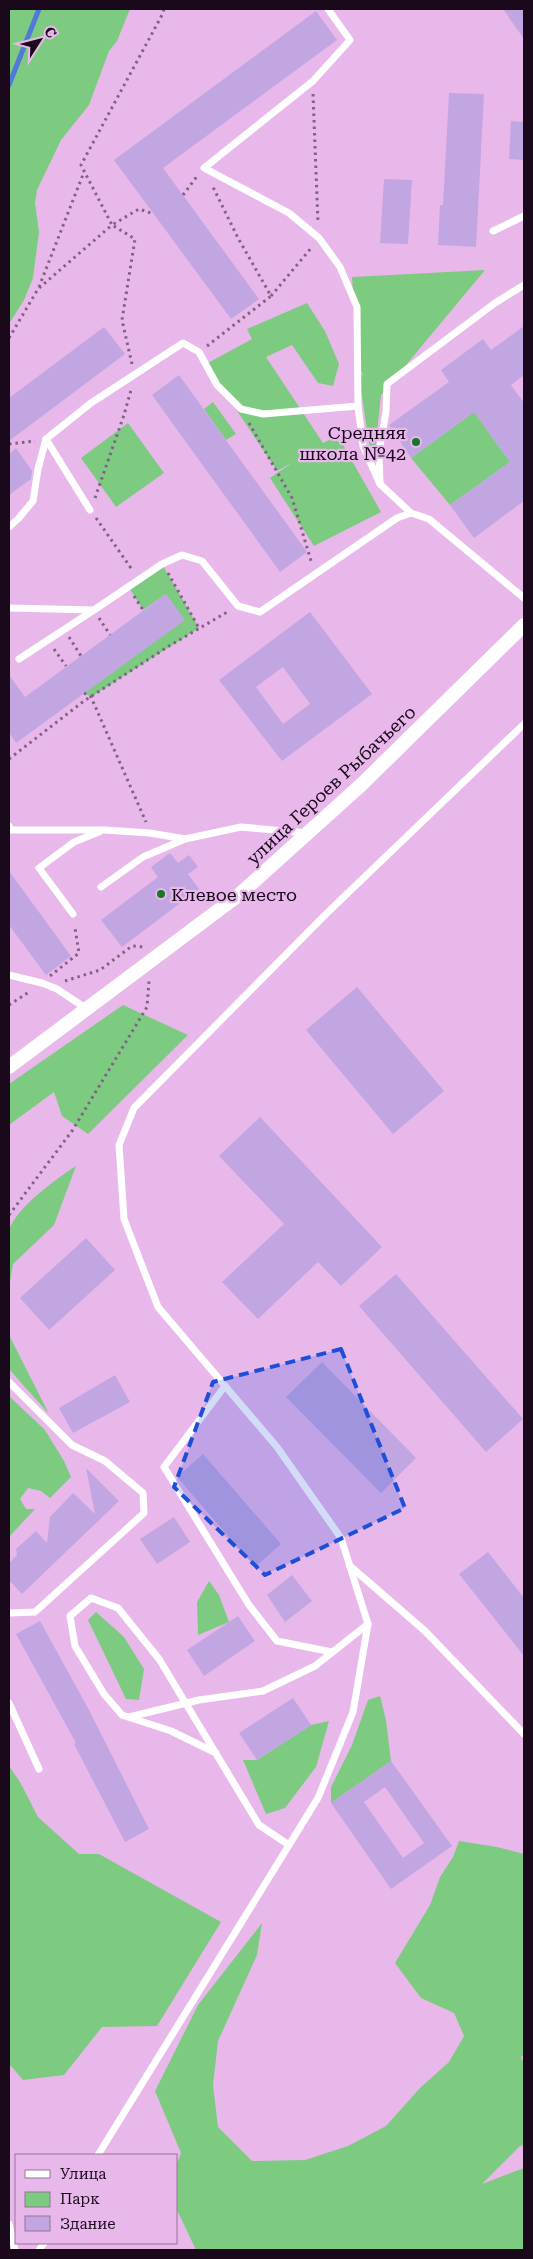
<svg xmlns="http://www.w3.org/2000/svg" width="533" height="2259" font-family="'Roboto Serif',serif">
<style>
.green{fill:#7dcb81}
.lines{fill:none;stroke-linecap:round;stroke-linejoin:round}
.stream{stroke:#5279d8;stroke-width:5}
.building{fill:#c1a6e1;fill-rule:evenodd}
.path{stroke:#826184;stroke-width:3;stroke-dasharray:2.5 4;stroke-linecap:butt}
.lane{stroke:#fff;stroke-width:7}
.street{stroke:#fff;stroke-width:14}
.marked{fill:#1d4ed8;fill-opacity:0.2;stroke:#1d4ed8;stroke-width:4;stroke-dasharray:10 6;stroke-linejoin:round}
.poi-dot{fill:#167727;stroke:#e9b8eb;stroke-width:2}
.labels{text-anchor:middle;dominant-baseline:central;stroke-width:4.5;stroke-linejoin:round;paint-order:stroke}
.poi-label{font-size:18px;fill:#1a091b;stroke:#e9b8eb;text-anchor:end}
.street-label{font-size:18px;fill:#1a091b;stroke:#e9b8eb}
</style>
<rect width="100%" height="100%" fill="#e9b8eb"/>
<g class="green">
<polygon points="9,9 130,9 117,41 109,51 89,105 61,140 37,190 35,203 39,232 33,278 24,300 9,324"/>
<polygon points="485,270 381,395 373,469 358,371 363,376 357,358 352,277"/>
<polygon points="307,303 325,331 339,364 333,386 318,383 292,345 266,357 323,443 331,439 342,443 381,512 314,546 270,478 293,462 277,471 206,364 252,339 247,329"/>
<polygon points="213,402 236,434 226,440 204,409"/>
<polygon points="474,412 510,462 450,505 411,458"/>
<polygon points="128,423 164,473 116,507 81,458"/>
<polygon points="162,564 199,628 91,697 84,693 184,620 166,594 143,610 128,586"/>
<polygon points="123,1005 188,1035 88,1134 62,1116 54,1092 9,1125 9,1084"/>
<path d="M76,1166L54,1225L13,1264L9,1288C9,1275 6,1240 9,1230C17,1207 56,1179 76,1166Z"/>
<polygon points="9,1335 49,1414 9,1369"/>
<polygon points="9,1396 45,1430 64,1461 71,1477 50,1498 41,1491 28,1488 20,1499 26,1509 35,1509 9,1537"/>
<polygon points="209,1581 219,1595 229,1622 198,1635 197,1602"/>
<polygon points="96,1612 124,1637 144,1669 139,1700 126,1699 88,1620"/>
<polygon points="380,1696 386,1720 391,1761 331,1803 331,1787 352,1745 368,1700"/>
<polygon points="329,1721 316,1767 285,1808 266,1814 243,1760 257,1760 311,1725"/>
<polygon points="9,1766 20,1782 38,1817 79,1854 99,1854 221,1922 157,2026 102,2027 64,2075 23,2080 9,2064"/>
<polygon points="459,1841 497,1847 524,1854 524,2055 521,2057 524,2063 524,2145 520,2146 482,2184 524,2168 524,2250 196,2250 176,2208 176,2166 181,2153 155,2091 198,2005 262,1923 257,1955 218,2041 213,2085 218,2127 252,2161 305,2160 348,2146 386,2126 420,2088 449,2062 464,2036 454,2013 421,1998 395,1963 430,1905 440,1877 453,1857"/>
</g>
<g class="lines">
<polyline class="stream" points="9,85 39,9"/>
</g>
<g class="building">
<polygon points="503,9 524,9 524,39"/>
<polygon points="316,11 337,40 163,168 259,299 231,319 114,160"/>
<polygon points="449,93 484,94 476,247 438,245 440,205 443,205"/>
<polygon points="511,121 524,122 524,160 509,159"/>
<polygon points="384,179 412,180 408,244 380,243"/>
<polygon points="524,326 524,375 511,385 524,403 524,501 474,538 450,505 510,462 474,412 411,458 389,425 449,382 441,370 483,339 491,350"/>
<polygon points="104,327 125,354 9,441 9,398"/>
<polygon points="179,375 307,552 280,572 152,395"/>
<polygon points="16,448 32,471 31,479 9,495 9,454"/>
<polygon points="166,594 185,620 16,743 9,732 9,675 25,697"/>
<path d="M310,612L372,694L282,761L219,680ZM283,667L310,704L283,724L256,687Z"/>
<polygon points="170,853 178,863 189,855 198,867 188,874 199,889 122,947 101,920 158,877 151,867"/>
<polygon points="9,871 71,956 46,975 9,925"/>
<polygon points="357,987 444,1091 393,1134 306,1030"/>
<polygon points="260,1117 382,1247 341,1286 318,1262 258,1319 222,1282 284,1224 219,1156"/>
<polygon points="86,1238 115,1270 49,1330 20,1298"/>
<polygon points="396,1274 523,1419 486,1452 359,1306"/>
<polygon points="322,1362 416,1458 381,1493 286,1397"/>
<polygon points="115,1375 130,1402 73,1433 59,1408"/>
<polygon points="203,1454 281,1544 255,1567 177,1477"/>
<polygon points="86,1468 119,1501 22,1594 9,1580 9,1563 17,1555 16,1549 36,1531 47,1543 50,1517 73,1493 95,1514"/>
<polygon points="174,1517 190,1542 157,1564 140,1539"/>
<polygon points="488,1552 524,1598 524,1656 459,1574"/>
<polygon points="292,1575 312,1601 285,1622 267,1595"/>
<polygon points="238,1616 255,1641 204,1676 187,1650"/>
<polygon points="40,1621 89,1710 149,1829 125,1842 74,1744 76,1743 16,1634"/>
<polygon points="293,1698 311,1725 257,1760 239,1733"/>
<path d="M391,1761L452,1846L391,1889L331,1803ZM385,1787L424,1843L403,1858L364,1802Z"/>
</g>
<g class="lines">
<g class="path">
<polyline points="313,94 318,223"/>
<polyline points="183,195 198,175"/>
<polyline points="39,287 84,172"/>
<polyline points="271,296 312,247"/>
<polyline points="9,338 38,289 112,225 81,165 162,15 164,9"/>
<polyline points="207,346 271,296 238,238 212,185"/>
<polyline points="132,364 122,320 135,239 112,225 139,209 154,214"/>
<polyline points="249,423 292,498 312,564"/>
<polyline points="9,444 35,441"/>
<polyline points="95,498 124,415 131,390"/>
<polyline points="96,518 133,571"/>
<polyline points="168,573 199,628"/>
<polyline points="134,596 143,610"/>
<polyline points="99,618 110,635"/>
<polyline points="69,637 81,656"/>
<polyline points="54,649 66,666"/>
<polyline points="84,693 91,697 146,822"/>
<polyline points="9,759 84,701 169,646 229,611"/>
<polyline points="50,976 79,953 75,928"/>
<polyline points="65,981 100,970 132,946 144,947"/>
<polyline points="9,1005 29,992"/>
<polyline points="9,1215 72,1131 147,1007 149,981"/>
</g>
<g class="lane">
<polyline points="493,231 524,216"/>
<polyline points="358,406 363,446 380,484 411,513"/>
<polyline points="46,439 90,510"/>
<polyline points="380,484 379,452 386,412 387,384 495,303 524,285"/>
<polyline points="9,527 18,519 33,501 38,469 46,439 91,403 183,343 199,352 217,385 241,409 263,414 358,406 357,307 340,267 319,238 289,213 204,168 313,81 350,40 328,9"/>
<polyline points="9,608 94,610 162,564 182,555 202,561 238,606 260,612 397,518 411,513 429,519 524,598"/>
<polyline points="19,659 94,610"/>
<polyline points="9,826 11,830 104,830 150,833 185,839 241,827 307,833"/>
<polyline points="101,887 143,857 185,839"/>
<polyline points="73,914 39,868 74,842 99,832"/>
<polyline points="9,975 42,983 57,989 87,1009"/>
<polyline points="9,1382 72,1445 105,1461 143,1493 144,1513 35,1612 9,1613"/>
<polyline points="225,1386 164,1467 249,1605 277,1641 332,1652"/>
<polyline points="350,1566 425,1631 524,1734"/>
<polyline points="9,1703 39,1769"/>
<polyline points="129,1717 199,1700 263,1691 315,1666 368,1624"/>
<polyline points="216,1753 171,1731 122,1715 104,1694 75,1646 70,1616 91,1598 118,1608 159,1659 259,1825 289,1845"/>
<polyline points="98,2155 318,1798 353,1712 368,1624 341,1538 277,1447 158,1307 124,1219 119,1145 134,1108 326,914 524,724"/>
<polyline points="9,2224 15,2250"/>
<polyline points="39,2250 44,2243"/>
</g>
<polyline class="street" points="9,1067 240,894 361,785 524,625"/>
</g>
<path class="marked" d="M341,1349L405,1508L265,1575L174,1487L213,1382Z"/>
<g class="poi-dot">
<circle cx="416" cy="442" r="5"/>
<circle cx="161" cy="894" r="5"/>
</g>
<g class="labels">
<g class="poi-label">
<text x="406" y="432">Средняя<tspan x="406" dy="21">школа №42</tspan></text>
<text x="171" y="894" text-anchor="start">Клевое место</text>
</g>
<g class="street-label">
<text transform="translate(331 785) rotate(-43)">улица Героев Рыбачьего</text>
</g>
</g>
<rect width="533" height="2259" fill="none" stroke="#1a091b" stroke-width="20"/>
<rect x="15" y="2154" width="162" height="90" fill="#e9b8eb" stroke="#967298"/>
<rect x="25" y="2170" width="25" height="8" fill="#ffffff" stroke="#967298"/>
<text x="60" y="2179" font-size="15" fill="#1a091b">Улица</text>
<rect x="25" y="2192" width="25" height="15" fill="#7dcb81" stroke="#967298"/>
<text x="60" y="2204" font-size="15" fill="#1a091b">Парк</text>
<rect x="25" y="2216" width="25" height="15" fill="#c1a6e1" stroke="#967298"/>
<text x="60" y="2229" font-size="15" fill="#1a091b">Здание</text>
<g transform="translate(40 40) rotate(54)" stroke="#e9b8eb" stroke-width="4" paint-order="stroke">
<path d="M0-4L9 19L0 12L-9 19Z" fill="#1a091b"/>
<text y="-8" font-size="14" font-weight="bold" text-anchor="middle" fill="#1a091b">С</text>
</g>
</svg>
